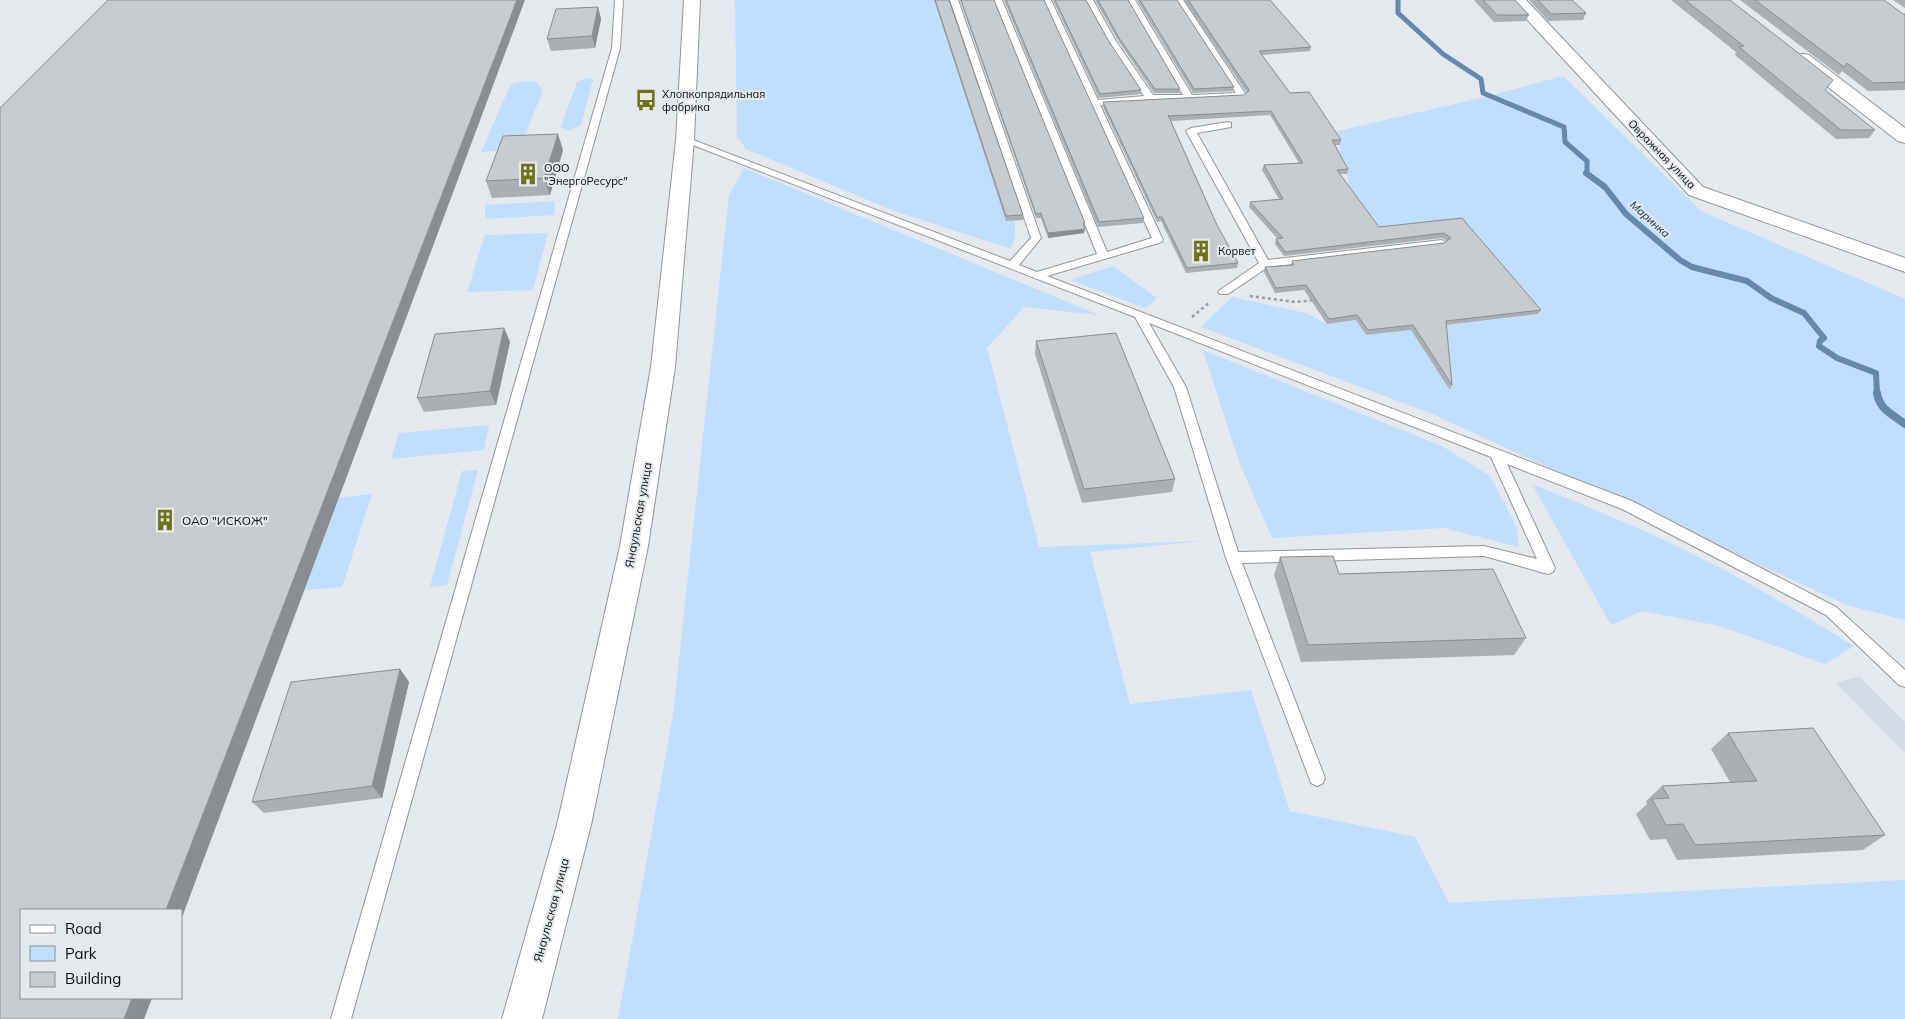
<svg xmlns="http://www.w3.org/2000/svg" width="1905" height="1019" font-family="Mulish,sans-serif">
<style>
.built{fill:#d3dce6}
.green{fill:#c0deff}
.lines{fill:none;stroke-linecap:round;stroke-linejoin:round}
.stream-far2{stroke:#6488ae;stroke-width:5}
.stream-far1{stroke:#6488ae;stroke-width:6}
.stream{stroke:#6488ae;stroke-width:8}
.lane-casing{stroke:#939699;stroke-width:2}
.street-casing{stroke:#939699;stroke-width:2}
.primary-casing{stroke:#939699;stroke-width:2}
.path{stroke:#9c9ea1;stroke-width:2.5;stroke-dasharray:3 3;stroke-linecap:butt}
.lane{fill:#fff;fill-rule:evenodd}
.street{fill:#fff;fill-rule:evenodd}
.primary{fill:#fff;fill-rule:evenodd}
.wall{fill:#abafb1}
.shaded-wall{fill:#8b8e90}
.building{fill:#c7cbce;stroke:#8b8e90}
.labels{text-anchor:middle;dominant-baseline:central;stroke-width:4;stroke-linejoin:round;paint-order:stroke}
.far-poi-label{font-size:11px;fill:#0e0f10;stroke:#e5e8ec;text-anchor:start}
.far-street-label{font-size:11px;fill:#0e0f10;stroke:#e5e8ec}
.far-water-label{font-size:11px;font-style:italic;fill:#00305a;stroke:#e5e8ec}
.street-label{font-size:12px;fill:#0e0f10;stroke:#e5e8ec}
.poi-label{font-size:12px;fill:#0e0f10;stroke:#e5e8ec;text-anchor:start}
</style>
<rect width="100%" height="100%" fill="#e5e8ec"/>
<polygon class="built" points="1859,676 1905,722 1905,753 1836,683"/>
<g class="green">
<polygon points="735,0 934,0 1006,221 1015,220 1015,237 1011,249 894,211 746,149 737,137"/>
<polygon points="1563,76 1701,211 1905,299 1905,620 1847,605 1430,413 1201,327 1232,297 1306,313 1327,324 1356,320 1366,335 1541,314 1460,223 1381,232 1352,197 1346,172 1341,165 1340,145 1334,132 1489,96"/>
<polygon points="586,78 593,79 581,125 568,131 561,127 577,82"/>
<polygon points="524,81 536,82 543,90 520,148 481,152 511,84"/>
<polygon points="744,168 1099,315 1024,307 987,348 1039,547 1203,541 1090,552 1130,704 1251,690 1290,811 1415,837 1449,903 1905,880 1905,1019 618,1019 673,715 729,195"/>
<polygon points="555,201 554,215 485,219 485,205"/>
<polygon points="548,233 533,290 467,292 485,235"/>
<polygon points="1113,266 1157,298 1146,308 1070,280"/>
<polygon points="1203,350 1442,446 1490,476 1517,528 1519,547 1444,528 1272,538 1239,462"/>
<polygon points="489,425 484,450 391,459 399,433"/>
<polygon points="478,470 447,585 430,587 462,471"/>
<path d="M1532,484C1588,507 1646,530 1699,557C1752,584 1804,615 1854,646L1825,664L1720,626L1642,611L1611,625Z"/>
<polygon points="372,494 342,587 304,590 337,498"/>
</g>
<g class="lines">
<polyline class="stream-far2" points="1398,0 1398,13 1443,54 1481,79 1483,93 1564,127 1565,142 1587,161 1587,174"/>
<polyline class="stream-far1" points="1586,173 1605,187 1626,214 1680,260 1692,267 1747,281 1771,298 1804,313 1824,338 1820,341 1819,346 1837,358 1876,373 1877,394"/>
<path class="stream" d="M1877,393C1879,409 1893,415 1905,424"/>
<g class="lane-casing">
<g id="lane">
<polygon points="615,0 623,0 620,48 351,1019 331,1019 612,48"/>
<path d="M950,0H958L1041,238L1019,265L1037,272L1097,254L994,0H1002L1107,252L1152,238L1043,0H1051L1098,100L1144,96L1109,43L1085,0H1093L1117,43L1153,95H1183L1127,0H1135L1192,95L1236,93L1175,0H1183L1246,95L1242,98L1150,101L1100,105L1163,240L1162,242L1047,276L1632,501L1836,607L1905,670V687L1899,685L1826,615L1622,509L1507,464L1555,568L1553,572L1548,574L1484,556L1242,563L1325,778L1323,783L1317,786L1311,783L1226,558L1174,387L1135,317L680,140L682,138H688L1010,261L1031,238ZM1149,323L1491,457L1537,559L1484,546L1238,552L1186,387Z"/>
<polygon points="1228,122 1231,123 1231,127 1197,133 1268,260 1442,240 1447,243 1442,246 1268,267 1228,294 1220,294 1218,292 1220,290 1259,263 1186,131 1191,128"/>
</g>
</g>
<g class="street-casing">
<g id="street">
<polygon points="1509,0 1526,0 1703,187 1905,258 1905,272 1689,195"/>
<polygon points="1803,54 1809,55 1905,128 1905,143 1898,141 1797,63 1795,59 1797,55"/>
</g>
</g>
<g class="primary-casing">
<polygon id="primary" points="684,0 700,0 694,140 675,367 648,546 591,825 542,1019 502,1019 557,825 620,546 651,367 676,140"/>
</g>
<g class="path">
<polyline points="1250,296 1295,302 1316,300"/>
<polyline points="1192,317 1210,302"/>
</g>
<use href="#lane" class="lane"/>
<use href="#street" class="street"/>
<use href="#primary" class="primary"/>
</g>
<g class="wall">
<polygon points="934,0 949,0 1023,215 1023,220 1006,221"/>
<polygon points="960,0 994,0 1085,223 1084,233 1048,238 1041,218 1036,218"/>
<polygon points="1004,0 1044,0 1144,218 1143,223 1098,227"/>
<polygon points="1053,0 1086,0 1108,40 1141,90 1141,94 1099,98"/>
<polygon points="1095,0 1128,0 1180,89 1180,93 1154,93 1119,42"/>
<polygon points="1137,0 1177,0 1234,87 1233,91 1193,93"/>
<polygon points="1184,0 1270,0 1311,47 1310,51 1262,55 1290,93 1341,140 1340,145 1335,145 1348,169 1347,174 1340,174 1379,227 1462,218 1541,310 1538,314 1446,325 1452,385 1450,390 1411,330 1366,335 1356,320 1327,324 1304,290 1275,293 1264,272 1265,267 1291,265 1292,261 1444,243 1447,241 1442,238 1284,256 1275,244 1276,239 1278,239 1249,207 1250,202 1279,199 1262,170 1264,165 1299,163 1270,115 1171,121 1217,225 1238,263 1237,268 1186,273 1161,221 1157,222 1103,107 1103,102 1243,95 1247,93"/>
<polygon points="1474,0 1515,0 1529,15 1526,21 1494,22"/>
<polygon points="1529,0 1572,0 1586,13 1583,20 1548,21"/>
<polygon points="1671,0 1730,0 1826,91 1875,130 1869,138 1836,139 1735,55 1736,52"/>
<polygon points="1740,0 1884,0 1903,14 1905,14 1905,90 1868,91 1842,71 1839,75"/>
<polygon points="1893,0 1905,0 1905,8"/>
<polygon points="598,7 601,19 595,48 551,51 547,39"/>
<polygon points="563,150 550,195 492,198 486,181"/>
<polygon points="504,328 510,342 496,405 424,412 417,398"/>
<polygon points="1036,341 1175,479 1172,492 1082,503 1035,354"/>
<polygon points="1280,557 1339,574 1526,638 1514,655 1301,662 1274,575"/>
<polygon points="400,669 409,682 382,798 264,813 252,802"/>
<polygon points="1728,733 1885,835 1863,850 1677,860 1666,839 1650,840 1636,814 1647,804 1646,801 1662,786 1730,782 1711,749"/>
</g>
<g class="shaded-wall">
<polygon points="517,0 525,0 181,920 181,910 166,910"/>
<polygon points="598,7 601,19 595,48 592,36"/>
<polygon points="558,134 563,150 550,195 544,178"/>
<polygon points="1085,229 1084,233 1048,238 1048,233"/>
<polygon points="504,328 510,342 496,405 490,391"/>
<polygon points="400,669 409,682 382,798 372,786"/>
<polygon points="132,998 152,998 144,1019 124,1019"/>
</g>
<g class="building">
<polygon points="108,0 517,0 166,910 21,910 21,998 132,998 124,1019 0,1019 0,108"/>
<polygon points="935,0 949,0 1023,215 1006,216"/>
<polygon points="961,0 994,0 1085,223 1083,223 1085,229 1048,233 1041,213 1036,214"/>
<polygon points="1006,0 1044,0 1144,218 1099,222"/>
<polygon points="1055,0 1086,0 1108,40 1141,90 1100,94"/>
<polygon points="1098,0 1128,0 1180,89 1155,89 1119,38"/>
<polygon points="1140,0 1177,0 1234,87 1194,89"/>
<polygon points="1188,0 1270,0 1311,47 1259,51 1290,93 1309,92 1341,140 1332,140 1348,169 1337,170 1379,227 1462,218 1541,310 1446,321 1452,385 1413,325 1368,330 1357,315 1329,319 1306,285 1276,288 1265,267 1294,265 1292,261 1444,243 1451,238 1444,233 1285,252 1276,239 1283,238 1250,202 1283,199 1264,165 1303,163 1271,111 1169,116 1168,115 1217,225 1238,263 1187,268 1162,217 1157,217 1103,102 1243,95 1248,92 1249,90"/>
<polygon points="1483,0 1515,0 1529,15 1497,15"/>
<polygon points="1538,0 1572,0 1586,13 1551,14"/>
<polygon points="1685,0 1730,0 1833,80 1825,90 1875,130 1841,130 1739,47 1744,46"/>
<polygon points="1755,0 1884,0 1903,14 1905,14 1905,82 1873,83 1847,63 1844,67"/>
<polygon points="598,7 592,36 547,39 556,9"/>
<polygon points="558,134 544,178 486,181 503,136"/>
<polygon points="504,328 490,391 417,398 435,334"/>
<polygon points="1116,333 1175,479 1084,489 1036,341"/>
<polygon points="1333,556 1339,574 1493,569 1526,638 1308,645 1280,557"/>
<polygon points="400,669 372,786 252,802 291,682"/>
<polygon points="1813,728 1885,835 1695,845 1683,824 1666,825 1652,799 1669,798 1662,786 1757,781 1728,733"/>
</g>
<defs>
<g id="bus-bare" transform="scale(1.725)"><path d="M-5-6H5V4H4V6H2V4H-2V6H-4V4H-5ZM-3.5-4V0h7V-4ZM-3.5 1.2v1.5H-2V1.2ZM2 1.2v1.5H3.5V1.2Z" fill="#717218" stroke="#e5e8ec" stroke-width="2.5" paint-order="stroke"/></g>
<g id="building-bare" transform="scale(1.725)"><path d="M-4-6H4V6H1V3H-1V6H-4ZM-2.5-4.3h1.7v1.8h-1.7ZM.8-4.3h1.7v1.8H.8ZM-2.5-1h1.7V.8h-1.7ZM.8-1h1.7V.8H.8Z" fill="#717218" stroke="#e5e8ec" stroke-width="2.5" paint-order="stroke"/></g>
</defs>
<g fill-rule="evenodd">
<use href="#bus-bare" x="646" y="100"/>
<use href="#building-bare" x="528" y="174"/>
<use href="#building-bare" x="1201" y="251"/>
<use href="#building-bare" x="165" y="520"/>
</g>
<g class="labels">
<g class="far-poi-label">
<text x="662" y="94">Хлопкопрядильная<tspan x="662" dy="13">фабрика</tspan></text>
<text x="544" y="168">ООО<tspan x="544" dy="13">"ЭнергоРесурс"</tspan></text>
<text x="1218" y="251">Корвет</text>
</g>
<g class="far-street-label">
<text transform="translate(1662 154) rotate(46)">Овражная улица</text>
</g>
<g class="far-water-label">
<text transform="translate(1650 219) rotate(42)">Маринка</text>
</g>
<g class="street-label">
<text transform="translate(638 515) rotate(-80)">Янаульская улица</text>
<text transform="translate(551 910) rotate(-75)">Янаульская улица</text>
</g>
<g class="poi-label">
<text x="182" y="520">ОАО "ИСКОЖ"</text>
</g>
</g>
<rect x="20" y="909" width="162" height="90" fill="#e5e8ec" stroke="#8f9194"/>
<rect x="30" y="925" width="25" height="8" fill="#ffffff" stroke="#8f9194"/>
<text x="65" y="934" font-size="15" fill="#0e0f10">Road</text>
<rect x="30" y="946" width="25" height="15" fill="#c0deff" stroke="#8f9194"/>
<text x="65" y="959" font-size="15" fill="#0e0f10">Park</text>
<rect x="30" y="972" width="25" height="15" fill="#c7cbce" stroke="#8f9194"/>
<text x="65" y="984" font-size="15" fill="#0e0f10">Building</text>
</svg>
